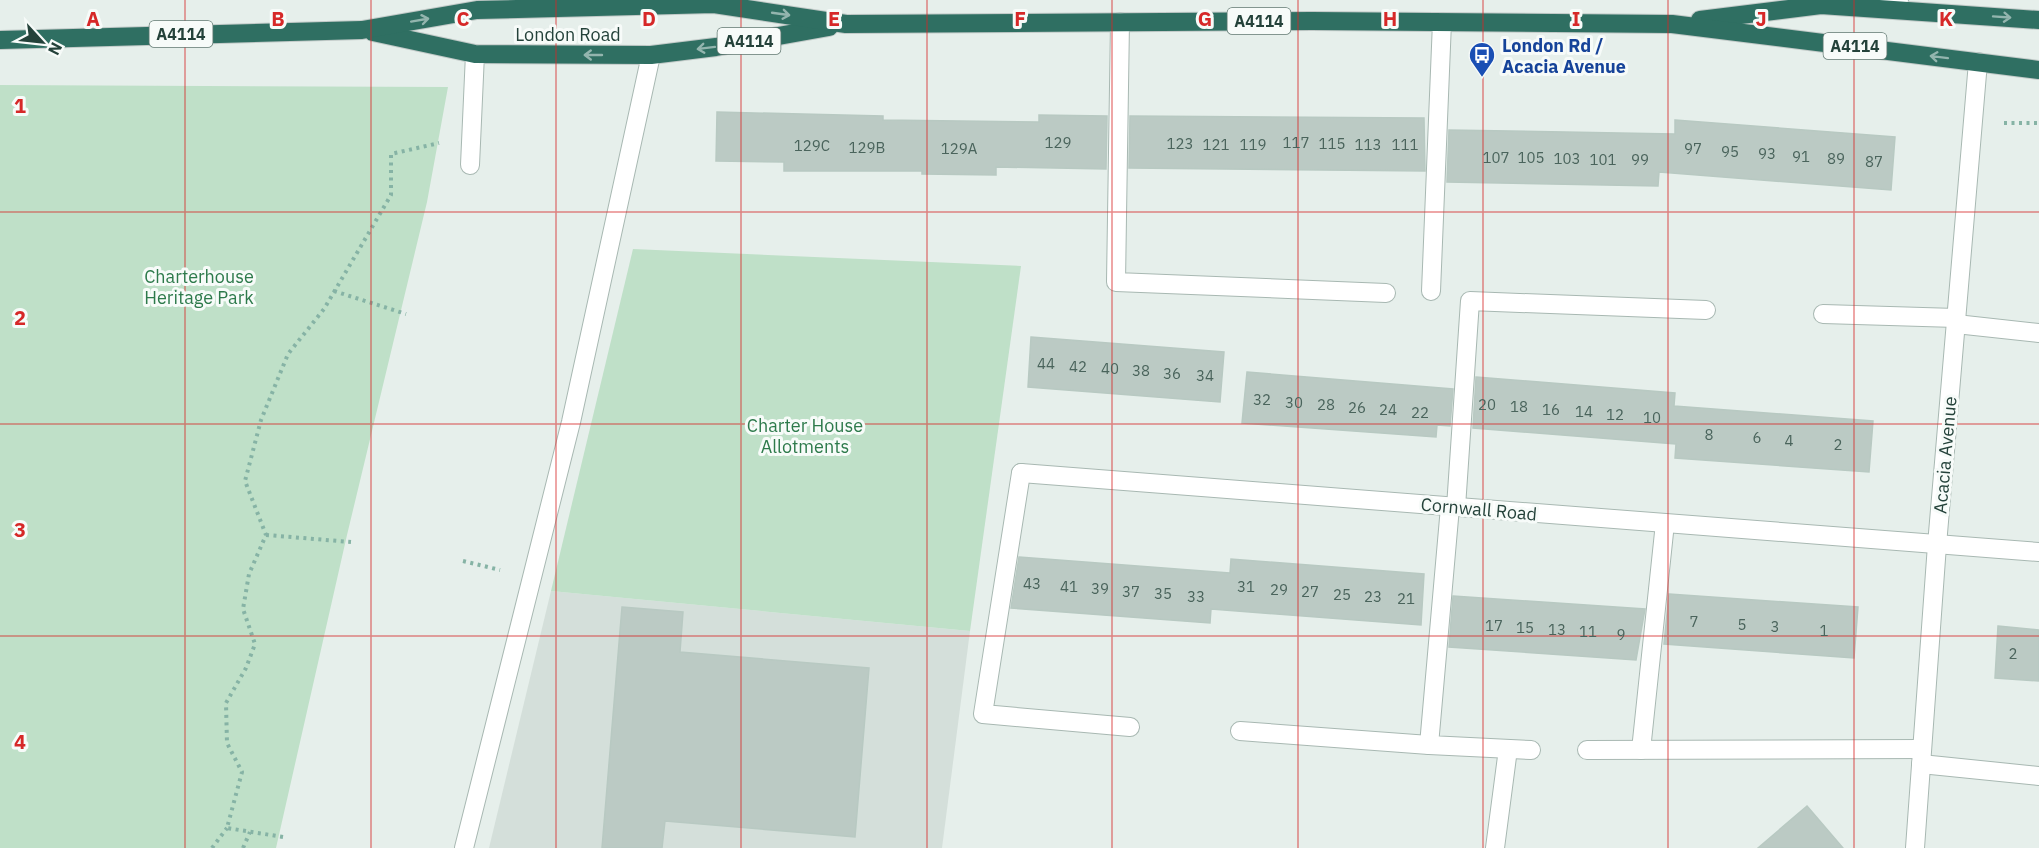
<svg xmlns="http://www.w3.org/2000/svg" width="2039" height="848" font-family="'IBM Plex Sans',sans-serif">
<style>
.built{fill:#d4dfda}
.green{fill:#bfe0c8}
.building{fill:#bbcac4;stroke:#b8c9c2;stroke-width:1.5}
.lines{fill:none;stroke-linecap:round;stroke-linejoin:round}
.lane-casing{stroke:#a8b8b2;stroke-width:20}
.street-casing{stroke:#a8b8b2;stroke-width:20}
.secondary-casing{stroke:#a4bbb3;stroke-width:20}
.highway-casing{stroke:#c2cac8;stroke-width:20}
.path{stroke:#86b3a5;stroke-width:4;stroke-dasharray:3 4.5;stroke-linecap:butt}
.lane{stroke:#fff;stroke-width:18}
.street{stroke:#fff;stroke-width:18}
.secondary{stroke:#fff;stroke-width:18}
.highway{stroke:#2f6f62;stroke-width:18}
.oneway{stroke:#93b5ae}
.grid{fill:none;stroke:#d62828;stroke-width:1.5;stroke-opacity:0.55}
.labels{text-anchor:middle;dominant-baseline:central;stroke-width:6;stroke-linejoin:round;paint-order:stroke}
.number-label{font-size:15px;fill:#4a645c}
.shield{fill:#f7fbf9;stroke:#637a73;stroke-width:1.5}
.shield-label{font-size:16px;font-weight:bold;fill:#24423a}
.street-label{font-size:18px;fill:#24423a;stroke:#f7fbf9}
.transit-label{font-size:18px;font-weight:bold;fill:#164399;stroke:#f7fbf9;text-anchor:start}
.park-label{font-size:18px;fill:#2d7a4b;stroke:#f7fbf9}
.grid-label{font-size:20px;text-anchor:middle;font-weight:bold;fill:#d62828;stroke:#f7fbf9;stroke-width:6;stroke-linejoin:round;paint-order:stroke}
</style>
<rect width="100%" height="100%" fill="#e6efeb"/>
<polygon class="built" points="551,591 970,631 942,848 489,848"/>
<g class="green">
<polygon points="0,85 448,87 427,202 347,535 276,848 0,848"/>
<polygon points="633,249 1021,266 970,631 551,591"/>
</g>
<g class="building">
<polygon points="717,112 883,116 883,120 1039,122 1039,115 1107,116 1106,169 996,167 996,175 922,174 922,171 784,171 784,162 716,161"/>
<polygon points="1130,116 1424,118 1425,171 1129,168"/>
<polygon points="1675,120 1895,137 1891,190 1659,172 1658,186 1447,182 1449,130 1675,134"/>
<polygon points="1031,337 1224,352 1220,402 1028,387"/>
<polygon points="1247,372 1453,389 1450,426 1437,425 1436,437 1242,423"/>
<polygon points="1476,377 1675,393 1674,406 1873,421 1869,472 1675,458 1676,444 1473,428"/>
<polygon points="1019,557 1230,573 1231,559 1424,574 1421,625 1211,609 1210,623 1011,608"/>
<polygon points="1669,594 1858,607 1854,658 1664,644"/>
<polygon points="1453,596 1645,609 1636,660 1449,647"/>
<polygon points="622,607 683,612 680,652 869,668 855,837 665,821 662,848 602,848"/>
<polygon points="1998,626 2039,630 2039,681 1995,678"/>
<polygon points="1807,806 1843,848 1758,848"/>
</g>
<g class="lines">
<g class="lane-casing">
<g id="lane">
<polyline points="1120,22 1116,282 1386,293"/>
<polyline points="470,165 475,54"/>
<polyline points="1431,291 1442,22"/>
<polyline points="1823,314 1956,318"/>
<polyline points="1956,324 2039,333"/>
<polyline points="1021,473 983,714 1130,727"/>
<polyline points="1450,507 1429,745 1531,750"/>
<polyline points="1456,507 1470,301 1706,310"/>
<polyline points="1240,731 1429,745"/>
<polyline points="1587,750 1922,749"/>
<polyline points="1641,750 1665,523"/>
<polyline points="1921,764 2039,776"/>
<polyline points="464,848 571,422 651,55"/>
<polyline points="1495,848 1508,749"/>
</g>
</g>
<g class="street-casing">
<g id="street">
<polyline points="1021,473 2039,552"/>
<polyline points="1915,848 1937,545 1978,62"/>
</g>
</g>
<g class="secondary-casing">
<polyline id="secondary" points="1865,2 1899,0"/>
</g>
<g class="highway-casing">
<g id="highway">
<polyline points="1700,20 1821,5 2039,20"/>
<polyline points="373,32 475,54 651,55 716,47 829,27"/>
<polyline points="0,40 362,30 477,10 714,4 846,24 1312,21 1672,24 2039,70"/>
</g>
</g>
<g class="path">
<polyline points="2004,123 2039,123"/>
<polyline points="334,291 406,314"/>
<polyline points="266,535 351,542"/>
<polyline points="463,561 500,570"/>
<polyline points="283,837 227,828 242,772 227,743 226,703 246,668 255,644 243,609 249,574 266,535 245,481 261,420 288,354 324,309 391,195 391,154 439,143"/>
<polyline points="212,848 227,828"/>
<polyline points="243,848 250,832"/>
</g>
<use href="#lane" class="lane"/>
<use href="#street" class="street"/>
<use href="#secondary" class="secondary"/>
<use href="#highway" class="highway"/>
</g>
<defs><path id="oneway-shaft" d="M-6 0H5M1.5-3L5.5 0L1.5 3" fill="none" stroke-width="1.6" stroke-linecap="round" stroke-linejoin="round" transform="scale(1.5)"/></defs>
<g class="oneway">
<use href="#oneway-shaft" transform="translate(781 14) rotate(8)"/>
<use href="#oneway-shaft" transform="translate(2002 17) rotate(4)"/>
<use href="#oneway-shaft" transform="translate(420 20) rotate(-10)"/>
<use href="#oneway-shaft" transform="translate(706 48) rotate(173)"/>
<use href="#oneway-shaft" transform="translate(593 55) rotate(-180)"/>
<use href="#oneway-shaft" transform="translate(1939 57) rotate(-173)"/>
</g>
<path class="grid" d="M185,0V848M371,0V848M556,0V848M741,0V848M927,0V848M1112,0V848M1298,0V848M1483,0V848M1668,0V848M1854,0V848M0,212H2039M0,424H2039M0,636H2039"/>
<defs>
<g id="bus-pin" transform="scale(1.35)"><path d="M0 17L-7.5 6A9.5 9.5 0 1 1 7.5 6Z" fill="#1a4fb4" stroke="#f7fbf9"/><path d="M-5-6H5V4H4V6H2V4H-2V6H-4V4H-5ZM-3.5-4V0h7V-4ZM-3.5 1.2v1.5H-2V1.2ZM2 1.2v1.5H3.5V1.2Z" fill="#fff"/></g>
</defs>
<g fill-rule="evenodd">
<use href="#bus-pin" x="1482" y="55"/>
</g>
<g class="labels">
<g class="number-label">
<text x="1058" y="142">129</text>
<text x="1296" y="142">117</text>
<text x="1180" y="143">123</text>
<text x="1332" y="143">115</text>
<text x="1216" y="144">121</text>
<text x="1253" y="144">119</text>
<text x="1368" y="144">113</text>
<text x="1405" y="144">111</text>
<text x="812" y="145">129C</text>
<text x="867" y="147">129B</text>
<text x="959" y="148">129A</text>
<text x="1693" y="148">97</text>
<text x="1730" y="151">95</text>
<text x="1767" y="153">93</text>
<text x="1801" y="156">91</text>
<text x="1496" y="157">107</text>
<text x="1531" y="157">105</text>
<text x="1567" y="158">103</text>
<text x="1836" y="158">89</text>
<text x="1603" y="159">101</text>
<text x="1640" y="159">99</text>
<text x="1874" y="161">87</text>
<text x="1046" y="363">44</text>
<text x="1078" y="366">42</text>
<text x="1110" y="368">40</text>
<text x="1141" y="370">38</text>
<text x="1172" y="373">36</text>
<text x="1205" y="375">34</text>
<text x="1262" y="399">32</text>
<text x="1294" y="402">30</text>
<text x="1326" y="404">28</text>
<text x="1487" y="404">20</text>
<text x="1519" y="406">18</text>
<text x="1357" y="407">26</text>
<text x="1388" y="409">24</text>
<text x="1551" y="409">16</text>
<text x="1584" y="411">14</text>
<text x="1420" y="412">22</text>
<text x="1615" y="414">12</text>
<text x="1652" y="417">10</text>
<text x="1709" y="434">8</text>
<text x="1757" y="437">6</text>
<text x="1789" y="440">4</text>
<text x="1838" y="444">2</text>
<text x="1032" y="583">43</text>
<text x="1069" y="586">41</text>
<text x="1246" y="586">31</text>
<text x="1100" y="588">39</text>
<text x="1279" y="589">29</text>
<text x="1131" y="591">37</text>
<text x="1310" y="591">27</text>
<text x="1163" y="593">35</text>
<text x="1342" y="594">25</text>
<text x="1196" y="596">33</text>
<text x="1373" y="596">23</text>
<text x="1406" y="598">21</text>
<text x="1694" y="621">7</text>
<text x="1742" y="624">5</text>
<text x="1494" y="625">17</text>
<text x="1775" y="626">3</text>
<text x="1525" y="627">15</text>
<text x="1557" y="629">13</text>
<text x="1824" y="630">1</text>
<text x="1588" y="631">11</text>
<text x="1621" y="634">9</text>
<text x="2013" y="653">2</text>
</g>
<g class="shield">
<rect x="1227.5" y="8" width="63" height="26" rx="4.5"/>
<rect x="149.5" y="21" width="63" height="26" rx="4.5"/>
<rect x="717.5" y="28" width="63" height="26" rx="4.5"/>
<rect x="1823.5" y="33" width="63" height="26" rx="4.5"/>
</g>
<g class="shield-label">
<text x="1259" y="21">A4114</text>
<text x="181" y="34">A4114</text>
<text x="749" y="41">A4114</text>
<text x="1855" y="46">A4114</text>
</g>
<g class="street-label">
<text x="568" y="34">London Road</text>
<text transform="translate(1945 455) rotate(-85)">Acacia Avenue</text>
<text transform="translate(1479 509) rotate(5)">Cornwall Road</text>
</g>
<g class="transit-label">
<text x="1502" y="45">London Rd /<tspan x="1502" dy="21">Acacia Avenue</tspan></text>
</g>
<g class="park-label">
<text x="199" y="276">Charterhouse<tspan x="199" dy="21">Heritage Park</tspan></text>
<text x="805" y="425">Charter House<tspan x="805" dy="21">Allotments</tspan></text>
</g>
</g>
<g class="grid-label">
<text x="93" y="26">A</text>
<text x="278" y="26">B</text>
<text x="463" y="26">C</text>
<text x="649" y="26">D</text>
<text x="834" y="26">E</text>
<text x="1020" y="26">F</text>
<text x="1205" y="26">G</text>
<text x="1390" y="26">H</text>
<text x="1576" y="26">I</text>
<text x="1761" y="26">J</text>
<text x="1946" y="26">K</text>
<text x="20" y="113">1</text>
<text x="20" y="325">2</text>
<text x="20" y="537">3</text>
<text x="20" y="749">4</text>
</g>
<g transform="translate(42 42) rotate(117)" stroke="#f7fbf9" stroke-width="4.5" paint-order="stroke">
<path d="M0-4.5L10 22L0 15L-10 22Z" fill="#24423a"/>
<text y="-9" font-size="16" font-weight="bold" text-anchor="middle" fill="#24423a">N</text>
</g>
</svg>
